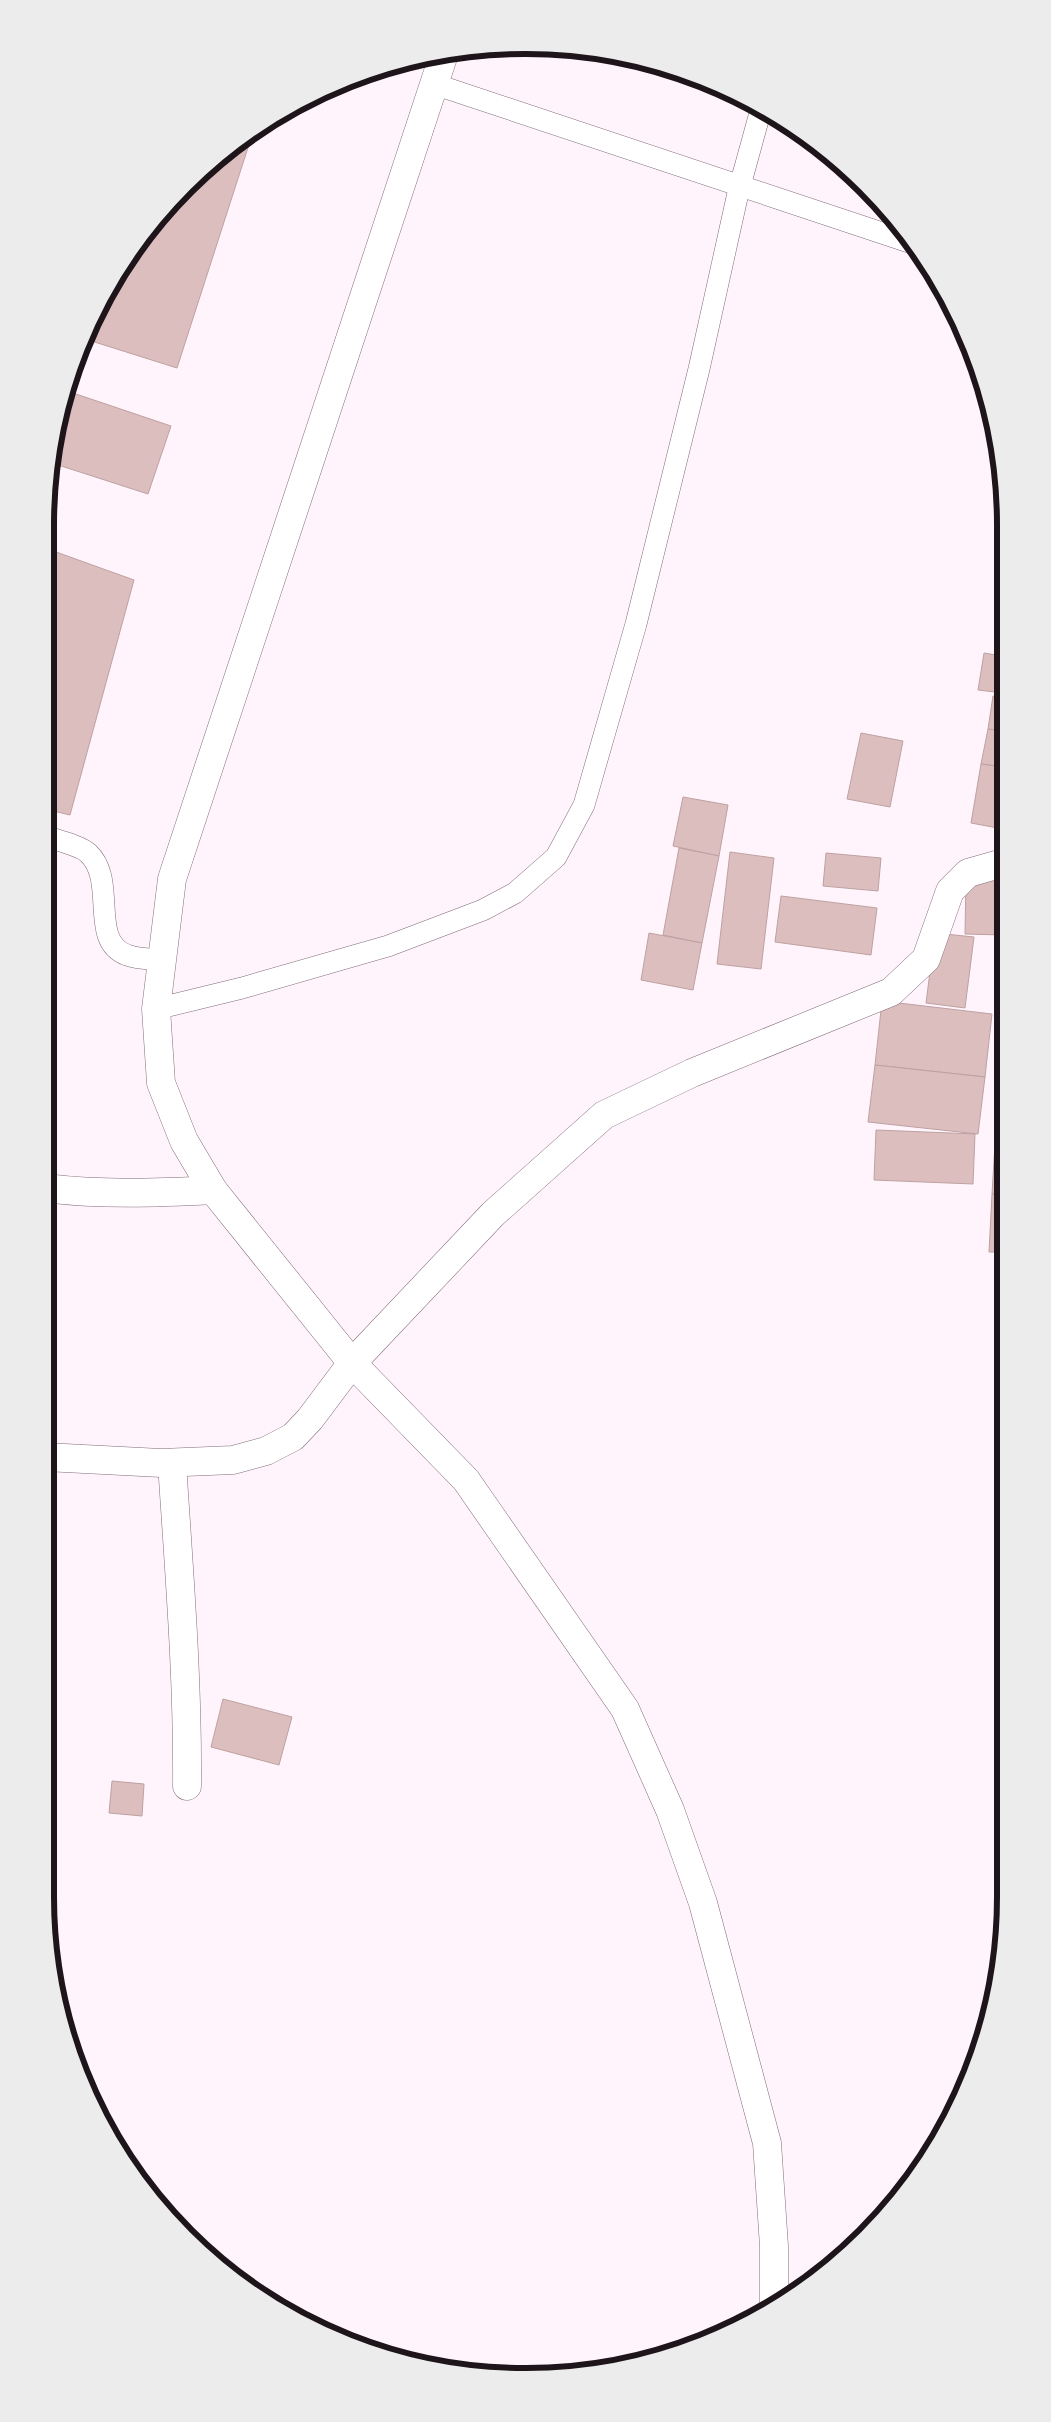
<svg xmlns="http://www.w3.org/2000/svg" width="1051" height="2422" font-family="'PT Sans',sans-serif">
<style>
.building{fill:#dcbebf;stroke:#bea1a2}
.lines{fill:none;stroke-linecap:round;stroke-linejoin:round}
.service-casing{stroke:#826c7a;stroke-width:22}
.minor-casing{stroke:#826c7a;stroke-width:29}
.service{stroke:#fff;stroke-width:21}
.minor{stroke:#fff;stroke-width:28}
.rim{fill:none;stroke:#1e151b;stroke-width:6}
</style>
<rect width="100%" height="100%" fill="#fff4fb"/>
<g class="building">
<polygon points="253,132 177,368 85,339 110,285 164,208 233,144"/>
<polygon points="67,391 171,426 148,494 55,464"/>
<polygon points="45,548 134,580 70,815 45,809"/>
<polygon points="984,653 1002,656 1003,693 978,690"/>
<polygon points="993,696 1003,697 1003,731 988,729"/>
<polygon points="988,729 1003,731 1003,767 981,764"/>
<polygon points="861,733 903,741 890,807 847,799"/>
<polygon points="981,764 1003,767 1003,829 971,823"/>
<polygon points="683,797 728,805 719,856 673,846"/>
<polygon points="679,848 719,856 702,943 663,935"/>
<polygon points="730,852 774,858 761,969 717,964"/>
<polygon points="826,853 881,858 878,891 823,886"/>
<polygon points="966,877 1003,878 1003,935 965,934"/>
<polygon points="781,896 877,908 871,955 775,942"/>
<polygon points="649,933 702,943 693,990 641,980"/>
<polygon points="935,933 974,937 965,1008 926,1003"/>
<polygon points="882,1001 992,1014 985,1077 875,1065"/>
<polygon points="1004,1058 1004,1114 1000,1114"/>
<polygon points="875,1065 985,1077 978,1134 868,1122"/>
<polygon points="996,1127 1004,1127 1004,1195 992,1194"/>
<polygon points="876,1130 975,1134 973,1184 874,1180"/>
<polygon points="992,1194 1004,1195 1004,1252 989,1252"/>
<polygon points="223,1699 292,1717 279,1765 211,1747"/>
<polygon points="112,1781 144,1784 142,1816 109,1813"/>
</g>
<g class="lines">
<g class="service-casing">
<g id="service">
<polyline points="434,84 912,243"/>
<path d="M45,836C56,840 81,846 88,853C118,880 88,941 127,955C137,959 151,959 162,960"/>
<polyline points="156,1009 242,988 388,946 483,910 515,893 556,857 584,805 636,624 699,369 738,193 760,113"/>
</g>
</g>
<g class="minor-casing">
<g id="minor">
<polyline points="444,54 172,879 156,1009 161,1083 184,1141 213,1190 352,1363 466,1480 625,1709 670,1810 703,1903 767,2143 774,2246 774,2306"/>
<path d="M45,1188C101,1195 157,1193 213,1190"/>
<polyline points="45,1457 161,1463 233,1460 266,1451 293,1437 310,1419 352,1363 493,1214 604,1115 692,1073 891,992 926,959 950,891 968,873 1003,863"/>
<path d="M172,1463C179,1571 188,1678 187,1786"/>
</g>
</g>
<use href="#service" class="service"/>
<use href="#minor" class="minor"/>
</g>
<path d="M0 0H1051V2422H0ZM525 54H526A471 471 0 0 1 997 525V1897A471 471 0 0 1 526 2368H525A471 471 0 0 1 54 1897V525A471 471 0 0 1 525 54Z" fill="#edeced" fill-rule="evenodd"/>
<path class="rim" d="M525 54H526A471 471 0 0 1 997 525V1897A471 471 0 0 1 526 2368H525A471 471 0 0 1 54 1897V525A471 471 0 0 1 525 54Z"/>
</svg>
